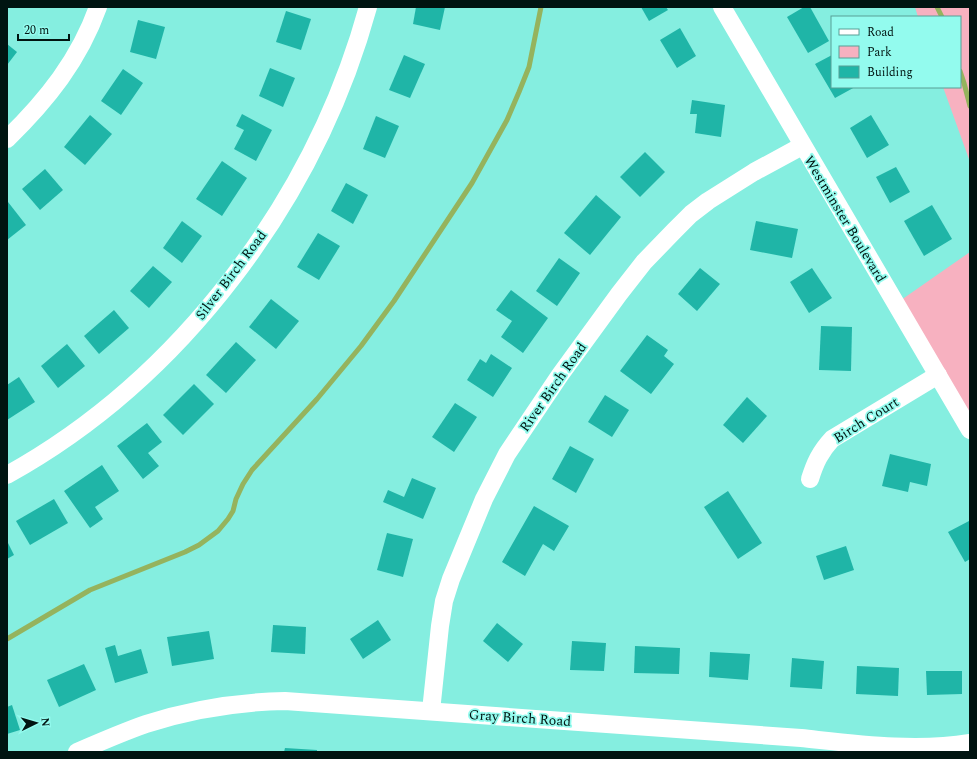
<svg xmlns="http://www.w3.org/2000/svg" width="977" height="759" font-family="Spectral,serif">
<style>
.green{fill:#f7b1c0}
.lines{fill:none;stroke-linecap:round;stroke-linejoin:round}
.stream{stroke:#95b35d;stroke-width:5}
.building{fill:#1fb5a7}
.minor{stroke:#fff;stroke-width:18}
.labels{text-anchor:middle;dominant-baseline:central;stroke-width:3.5;stroke-linejoin:round;paint-order:stroke}
.street-label{font-size:14px;fill:#001411;stroke:#93fbee}
</style>
<rect width="100%" height="100%" fill="#85eee0"/>
<g class="green">
<polygon points="915,7 970,7 970,162 943,87 960,87 960,17 918,17"/>
<polygon points="970,252 970,433 891,307"/>
</g>
<g class="lines">
<g class="stream">
<polyline points="937,7 942,17"/>
<polyline points="960,71 964,83 970,106"/>
<polyline points="7,639 90,590 185,552 199,545 218,531 228,519 233,511 236,499 243,484 252,470 317,399 361,346 394,301 472,183 507,120 519,92 529,67 541,7"/>
</g>
</g>
<g class="building">
<polygon points="416,7 445,7 440,30 413,24"/>
<polygon points="641,7 666,7 668,10 649,21"/>
<polygon points="804,7 810,7 829,41 808,53 787,17"/>
<polygon points="286,11 311,19 301,50 276,42"/>
<polygon points="138,20 165,27 156,59 130,52"/>
<polygon points="680,28 696,56 677,68 660,40"/>
<polygon points="7,44 17,52 7,65"/>
<polygon points="404,55 425,64 410,98 389,90"/>
<polygon points="832,55 832,87 855,87 835,98 815,64"/>
<polygon points="270,68 295,78 283,107 259,96"/>
<polygon points="123,69 143,83 121,115 101,101"/>
<polygon points="692,100 725,105 721,137 695,133 697,114 690,114"/>
<polygon points="242,114 272,130 256,161 234,149 244,130 236,126"/>
<polygon points="90,115 112,134 85,165 64,147"/>
<polygon points="871,115 889,145 867,158 850,128"/>
<polygon points="376,116 399,126 385,158 363,149"/>
<polygon points="645,152 665,172 640,197 620,177"/>
<polygon points="222,161 247,178 222,216 196,199"/>
<polygon points="896,167 910,192 890,203 876,177"/>
<polygon points="45,169 63,190 40,210 22,189"/>
<polygon points="346,183 368,195 353,224 331,211"/>
<polygon points="596,195 621,217 590,255 564,233"/>
<polygon points="8,202 26,225 7,240 7,203"/>
<polygon points="932,205 952,239 924,256 904,221"/>
<polygon points="182,221 202,236 182,263 163,248"/>
<polygon points="756,221 798,229 792,258 750,250"/>
<polygon points="318,233 340,246 319,280 297,267"/>
<polygon points="559,258 580,273 557,306 536,291"/>
<polygon points="153,266 172,282 149,308 130,291"/>
<polygon points="700,268 720,284 697,311 678,294"/>
<polygon points="812,268 832,298 809,313 790,282"/>
<polygon points="511,290 548,318 523,353 501,337 512,321 496,310"/>
<polygon points="271,299 299,321 276,349 249,327"/>
<polygon points="114,310 129,328 99,354 84,336"/>
<polygon points="821,326 852,327 851,371 819,370"/>
<polygon points="647,335 668,350 664,356 674,364 651,394 620,371"/>
<polygon points="236,342 256,360 226,393 206,375"/>
<polygon points="67,344 85,366 58,388 41,366"/>
<polygon points="491,354 512,368 493,397 467,380 480,359 486,363"/>
<polygon points="19,377 35,402 7,420 7,385"/>
<polygon points="194,384 214,404 183,435 163,415"/>
<polygon points="605,395 629,410 612,437 588,422"/>
<polygon points="747,397 767,416 743,443 723,425"/>
<polygon points="455,403 477,417 454,452 432,437"/>
<polygon points="147,423 162,442 148,453 159,466 143,479 117,446"/>
<polygon points="570,446 594,459 576,493 552,479"/>
<polygon points="890,454 931,464 927,486 910,482 908,492 882,486"/>
<polygon points="102,465 119,491 95,507 103,519 90,528 64,491"/>
<polygon points="412,478 436,488 423,519 383,502 388,490 404,497"/>
<polygon points="728,491 762,543 738,559 704,507"/>
<polygon points="54,499 68,523 30,545 16,521"/>
<polygon points="534,506 569,526 554,551 543,544 525,576 502,562"/>
<polygon points="969,521 970,523 970,559 965,562 948,532"/>
<polygon points="387,533 413,539 403,577 377,570"/>
<polygon points="7,541 14,555 7,559"/>
<polygon points="846,546 854,570 824,580 816,556"/>
<polygon points="378,620 391,640 363,659 350,639"/>
<polygon points="497,623 523,644 508,662 483,641"/>
<polygon points="273,625 306,627 305,654 271,652"/>
<polygon points="209,631 214,659 172,666 167,637"/>
<polygon points="572,641 606,643 604,671 570,670"/>
<polygon points="115,645 118,656 141,649 148,673 115,683 105,648"/>
<polygon points="635,646 680,648 679,674 634,673"/>
<polygon points="710,652 750,654 748,680 709,677"/>
<polygon points="792,658 824,661 822,689 790,687"/>
<polygon points="84,664 96,690 59,707 47,680"/>
<polygon points="857,666 899,668 898,696 856,694"/>
<polygon points="926,671 962,671 962,694 927,695"/>
<polygon points="12,705 20,730 7,734 7,707"/>
<polygon points="285,748 317,750 317,752 284,752"/>
</g>
<g class="lines">
<g class="minor">
<polyline points="722,7 970,430"/>
<path d="M7,139C47,100 79,60 98,7"/>
<path d="M7,475C182,378 315,199 368,7"/>
<path d="M810,479C815,463 820,452 832,439L938,375"/>
<polyline points="431,711 440,626 444,601 451,579 484,499 507,454 560,375 619,294 644,262 674,231 691,214 708,201 754,172 802,146"/>
<path d="M77,752C100,742 123,732 146,724C192,709 237,702 285,701L801,738C857,744 914,752 970,743"/>
</g>
</g>
<g class="labels">
<g class="street-label">
<text transform="translate(845 219) rotate(59)">Westminster Boulevard</text>
<text transform="translate(231 275) rotate(-53)">Silver Birch Road</text>
<text transform="translate(553 387) rotate(-55)">River Birch Road</text>
<text transform="translate(866 420) rotate(-32)">Birch Court</text>
<text transform="translate(520 718) rotate(4)">Gray Birch Road</text>
</g>
</g>
<rect width="977" height="759" fill="none" stroke="#001411" stroke-width="16"/>
<rect x="831" y="16" width="130" height="72" fill="#93fbee" stroke="#589f96"/>
<rect x="839" y="29" width="20" height="6" fill="#ffffff" stroke="#589f96"/>
<text x="867" y="36" font-size="12" fill="#001411">Road</text>
<rect x="839" y="46" width="20" height="12" fill="#f7b1c0" stroke="#589f96"/>
<text x="867" y="56" font-size="12" fill="#001411">Park</text>
<rect x="839" y="66" width="20" height="12" fill="#1fb5a7" stroke="#589f96"/>
<text x="867" y="76" font-size="12" fill="#001411">Building</text>
<g transform="translate(36 723) rotate(85)" stroke="#93fbee" stroke-width="3" paint-order="stroke">
<path d="M0-3L7 15L0 10L-7 15Z" fill="#001411"/>
<text y="-6" font-size="11" font-weight="bold" text-anchor="middle" fill="#001411">N</text>
</g>
<path d="M18 34v6h51v-6" fill="none" stroke="#001411" stroke-width="2"/>
<text x="24" y="34" font-size="12" fill="#001411" stroke="#93fbee" stroke-width="3" paint-order="stroke">20 m</text>
</svg>
